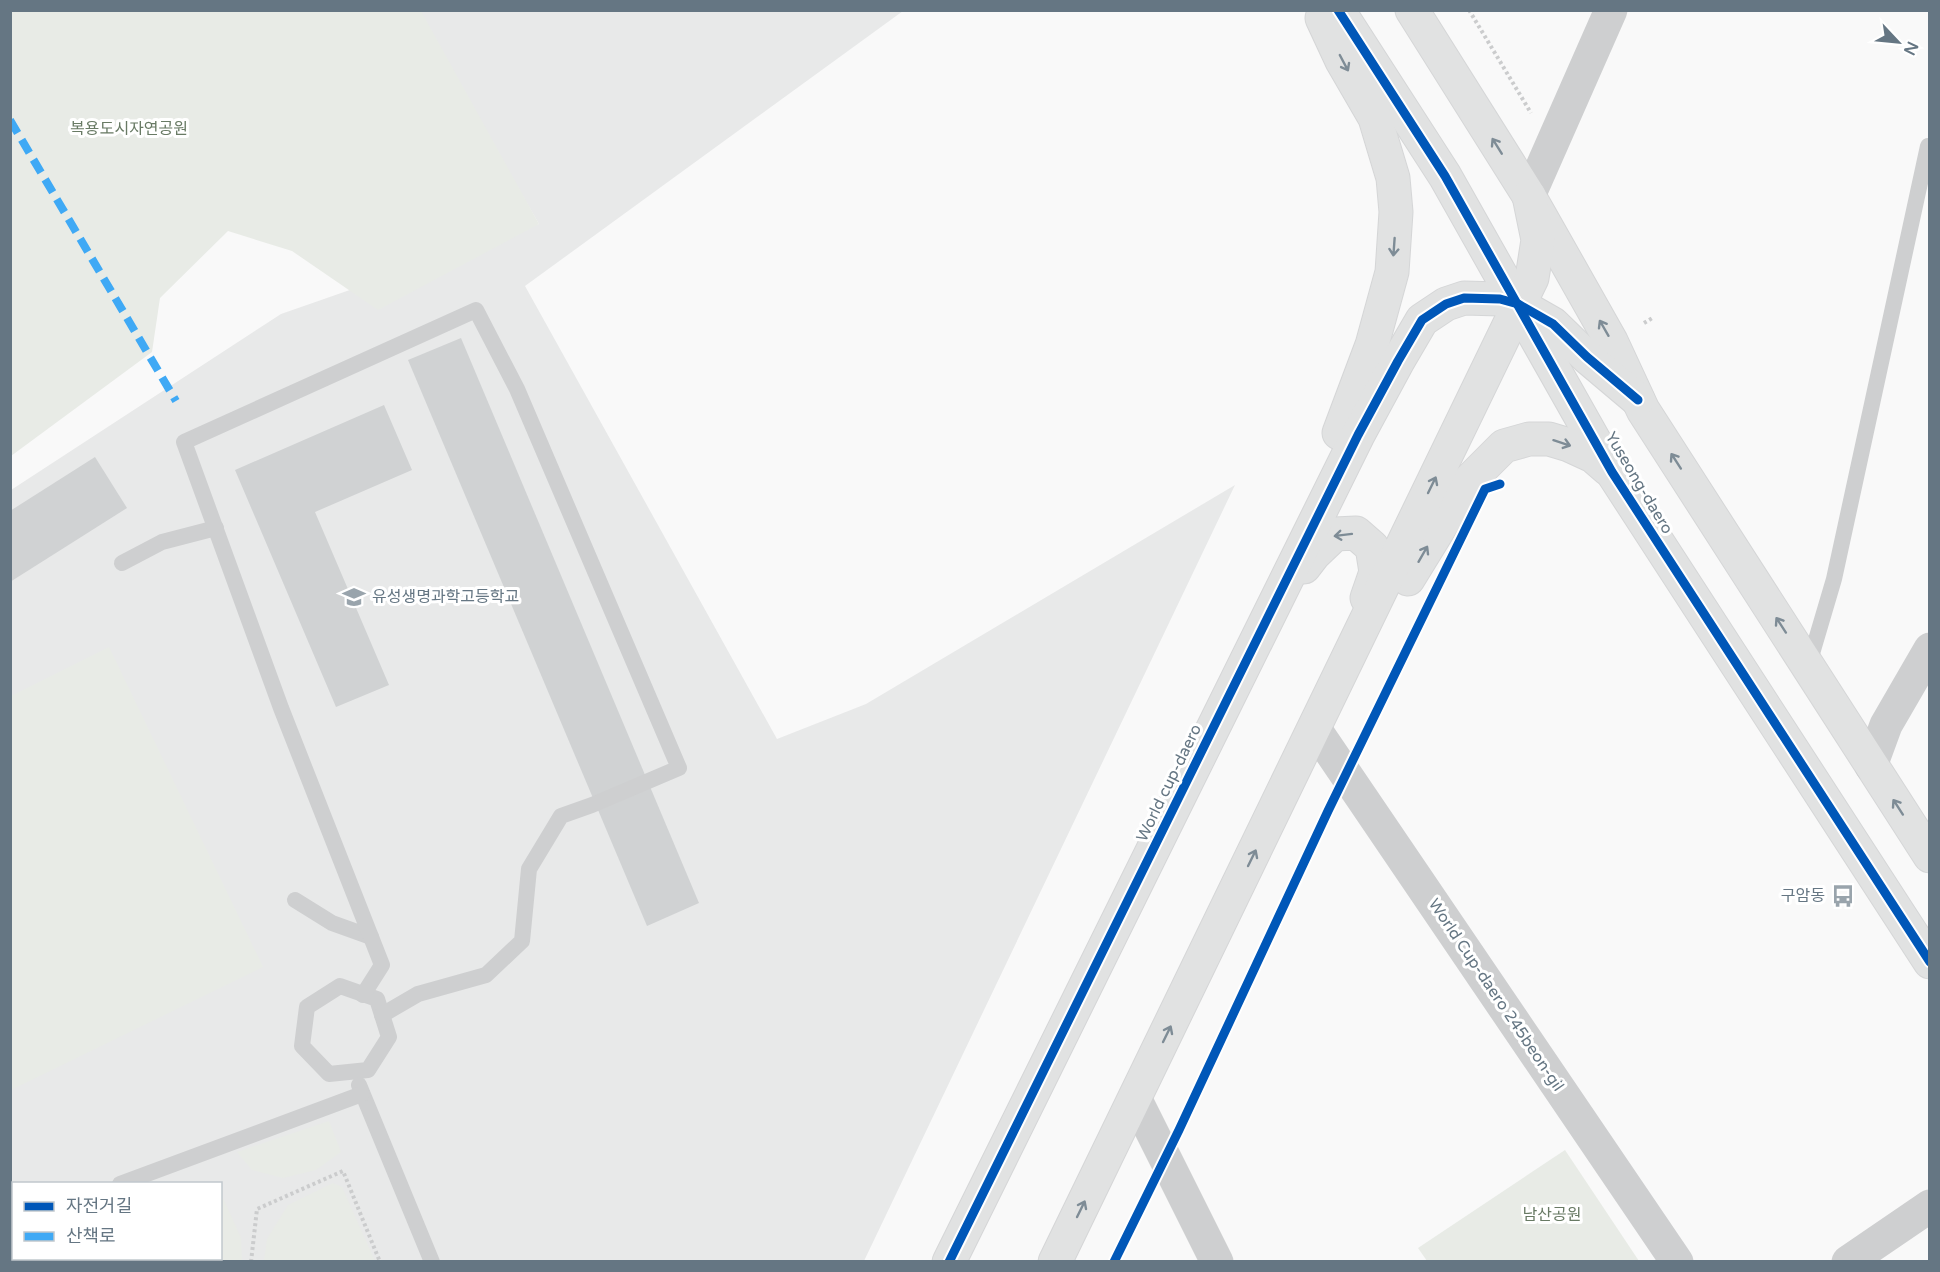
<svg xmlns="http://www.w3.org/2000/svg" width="1940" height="1272" font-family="'Varela Round','Noto Sans KR',sans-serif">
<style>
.built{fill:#e8e9e9;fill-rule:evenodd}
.green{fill:#e8ebe6}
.building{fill:#d0d2d3}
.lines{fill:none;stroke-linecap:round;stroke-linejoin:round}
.secondary-casing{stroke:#d5d6d7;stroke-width:35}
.path{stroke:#cbcccd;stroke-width:4;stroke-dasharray:3 3;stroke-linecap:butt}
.lane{stroke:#cecfd0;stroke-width:16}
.street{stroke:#cecfd0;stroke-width:33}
.secondary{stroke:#e1e2e2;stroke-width:33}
.quiet{stroke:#3fa9f5;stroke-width:8;stroke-dasharray:15 8;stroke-linecap:butt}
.cycleway-casing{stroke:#fff;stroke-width:13}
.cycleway{stroke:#0057b8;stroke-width:9}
.oneway{stroke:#7e8c96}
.labels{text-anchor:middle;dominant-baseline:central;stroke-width:6;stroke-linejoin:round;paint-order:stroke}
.park-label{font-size:16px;fill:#687a64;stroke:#fff}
.street-label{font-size:16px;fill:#657683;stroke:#fff}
.poi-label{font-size:16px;fill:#657683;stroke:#fff;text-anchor:start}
</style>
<rect width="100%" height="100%" fill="#f9f9f9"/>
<path class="built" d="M416,11H903L525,286L777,739L866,704L1235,485L864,1261L11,1262V490L281,314L539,224ZM14,1184H220V1258H14Z"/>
<g class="green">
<polygon points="10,11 421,11 539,224 378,310 292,251 228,231 160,298 152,352 11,456"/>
<polygon points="109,647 263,967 11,1090 11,696"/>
<polygon points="329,1121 341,1152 316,1170 283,1178 252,1170 237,1152"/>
<polygon points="1565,1150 1639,1261 1427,1261 1418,1248"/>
<polygon points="333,1183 342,1187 375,1261 264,1261 267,1239 288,1205"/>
<polygon points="221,1197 224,1200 241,1238 242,1261 149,1261 148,1259 220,1258"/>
</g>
<g class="building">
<polygon points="461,338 699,903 647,926 408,360"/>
<polygon points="384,405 412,470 315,512 389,685 336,707 235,470"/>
<polygon points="95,457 127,508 10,582 10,511"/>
</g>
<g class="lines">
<g class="secondary-casing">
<g id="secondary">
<polyline points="1338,10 1445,176 1612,472 1930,962"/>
<polyline points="1412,10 1529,196 1611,341 1643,410 1930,856"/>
<polyline points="1322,18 1342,61 1375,118 1393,178 1396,212 1392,272 1372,345 1339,433"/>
<polyline points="1304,567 1314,554 1335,534 1356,533 1372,547 1376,572 1367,598"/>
<polyline points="1408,579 1467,483 1504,446 1529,439 1549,439 1569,445 1593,456 1608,469"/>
<polyline points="949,1262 1358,435 1398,361 1422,320 1446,304 1464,298 1500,299 1518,304 1553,324 1587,357 1638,400"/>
<polyline points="1055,1262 1532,278 1538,240 1529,196"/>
</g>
</g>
<g class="path">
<polyline points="1469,10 1531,113"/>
<polyline points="1644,323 1654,317"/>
<polyline points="251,1262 257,1209 343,1171 380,1262"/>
</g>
<g class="lane">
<polyline points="122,563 162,542 216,528"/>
<polyline points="1808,667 1834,579 1928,146"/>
<polyline points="295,900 332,923 371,937"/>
<polygon points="340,986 377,999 389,1037 368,1070 329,1074 302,1046 307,1007"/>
<polyline points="363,995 382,965 281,708 184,442 476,310 517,389 679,768 592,805 561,816 529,869 522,941 486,975 418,994 382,1015"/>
<polyline points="359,1085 432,1262"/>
<polyline points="120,1184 362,1094"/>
<polyline points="132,1258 133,1262"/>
</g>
<g class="street">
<polyline points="1529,196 1611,10"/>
<polyline points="1315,729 1677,1262"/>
<polyline points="1871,766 1886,725 1930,649"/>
<polyline points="1135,1098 1217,1262"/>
<polyline points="1848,1262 1930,1206"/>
</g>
<use href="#secondary" class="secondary"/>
<polyline class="quiet" points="10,120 176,401"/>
<g class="cycleway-casing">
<g id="cycleway">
<polyline points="1338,10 1445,176 1612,472 1930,962"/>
<polyline points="949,1262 1358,435 1398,361 1422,320 1446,304 1464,298 1500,299 1518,304 1553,324 1587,357 1638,400"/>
<polyline points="1114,1262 1179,1130 1328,811 1485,489 1500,484"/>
</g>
</g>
<use href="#cycleway" class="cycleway"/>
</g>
<defs><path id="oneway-shaft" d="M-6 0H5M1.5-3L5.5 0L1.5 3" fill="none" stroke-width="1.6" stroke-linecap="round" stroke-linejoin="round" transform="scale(1.5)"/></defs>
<g class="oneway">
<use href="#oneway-shaft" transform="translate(1344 63) rotate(62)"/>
<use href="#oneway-shaft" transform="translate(1497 146) rotate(-122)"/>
<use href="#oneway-shaft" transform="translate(1394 247) rotate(94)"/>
<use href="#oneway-shaft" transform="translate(1604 328) rotate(-120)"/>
<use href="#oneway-shaft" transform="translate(1562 443) rotate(18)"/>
<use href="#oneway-shaft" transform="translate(1676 461) rotate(-123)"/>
<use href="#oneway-shaft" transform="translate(1432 485) rotate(-64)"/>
<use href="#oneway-shaft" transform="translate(1343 535) rotate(173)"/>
<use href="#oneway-shaft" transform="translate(1423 554) rotate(-60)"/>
<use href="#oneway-shaft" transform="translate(1781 625) rotate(-123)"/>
<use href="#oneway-shaft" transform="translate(1898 807) rotate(-123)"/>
<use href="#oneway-shaft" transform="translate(1252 858) rotate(-64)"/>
<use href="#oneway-shaft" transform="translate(1167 1034) rotate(-64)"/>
<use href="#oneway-shaft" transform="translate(1081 1209) rotate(-64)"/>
</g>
<defs>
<g id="school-bare" transform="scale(1.8)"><path d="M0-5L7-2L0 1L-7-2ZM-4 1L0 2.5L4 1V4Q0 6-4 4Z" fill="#99a4ac" stroke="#fff" stroke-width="2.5" paint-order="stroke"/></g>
<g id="bus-bare" transform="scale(1.8)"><path d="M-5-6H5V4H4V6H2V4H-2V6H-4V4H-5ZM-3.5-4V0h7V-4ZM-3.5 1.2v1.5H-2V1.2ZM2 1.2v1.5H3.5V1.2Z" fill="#99a4ac" stroke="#fff" stroke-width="2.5" paint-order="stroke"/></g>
</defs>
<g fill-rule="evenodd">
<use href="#school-bare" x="354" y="597"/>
<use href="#bus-bare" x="1843" y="896"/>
</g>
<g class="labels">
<g class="park-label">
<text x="129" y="129">복용도시자연공원</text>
<text x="1552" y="1215">남산공원</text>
</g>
<g class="street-label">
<text transform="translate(1639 483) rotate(59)">Yuseong-daero</text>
<text transform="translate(1169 783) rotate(-64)">World cup-daero</text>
<text transform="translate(1496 995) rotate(56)">World Cup-daero 245beon-gil</text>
</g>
<g class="poi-label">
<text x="372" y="597">유성생명과학고등학교</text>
<text x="1825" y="896" text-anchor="end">구암동</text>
</g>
</g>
<rect width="1940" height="1272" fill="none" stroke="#657683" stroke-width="24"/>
<rect x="12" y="1182" width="210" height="78" fill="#ffffff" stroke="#c1c8cd" stroke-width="1.5"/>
<rect x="24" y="1202" width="30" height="9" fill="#0057b8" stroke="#c1c8cd" stroke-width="1.5"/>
<text x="66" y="1212" font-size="18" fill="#657683">자전거길</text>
<rect x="24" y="1232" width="30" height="9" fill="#3fa9f5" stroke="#c1c8cd" stroke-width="1.5"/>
<text x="66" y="1242" font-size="18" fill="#657683">산책로</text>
<g transform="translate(1898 42) rotate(116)" stroke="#ffffff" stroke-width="4.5" paint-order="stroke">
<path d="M0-4.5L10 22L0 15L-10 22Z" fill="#657683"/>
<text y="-9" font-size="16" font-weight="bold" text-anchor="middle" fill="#657683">N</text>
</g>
</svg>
